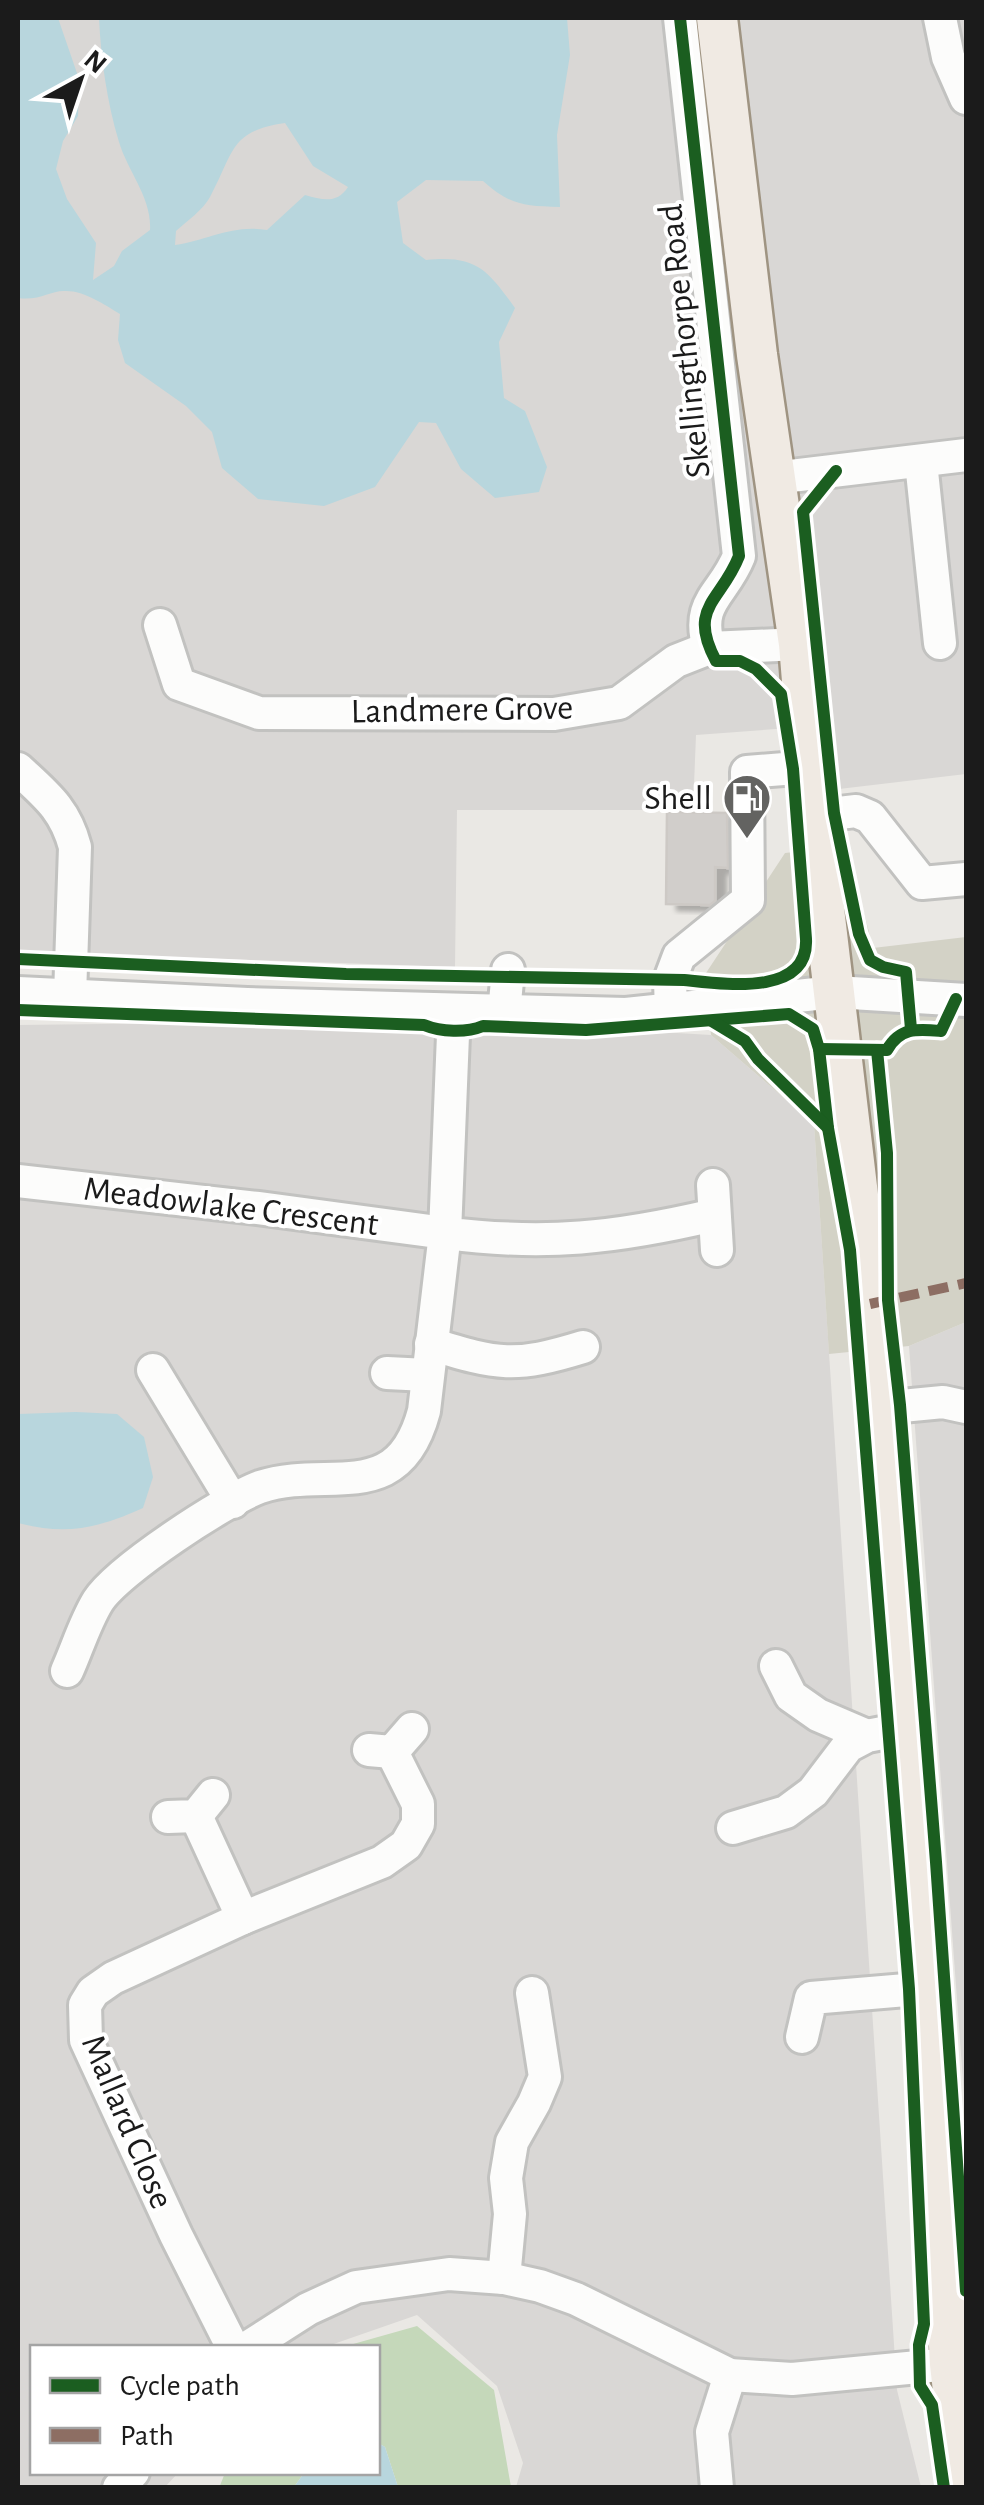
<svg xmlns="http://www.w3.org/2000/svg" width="984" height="2505" font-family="'Alegreya Sans',sans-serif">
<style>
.residential{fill:#d9d7d5}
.construction{fill:#d3d2c6}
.forest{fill:#c5d8ba}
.water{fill:#b8d6dd;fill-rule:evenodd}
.building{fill:#d1cecb;stroke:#cdc9c5;stroke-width:2.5;filter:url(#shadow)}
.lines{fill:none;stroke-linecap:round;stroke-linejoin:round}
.minor-casing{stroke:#c2c2c0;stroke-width:38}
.major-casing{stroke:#9f9482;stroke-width:45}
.minor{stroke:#fcfcfb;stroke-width:32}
.major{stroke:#f0eae3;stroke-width:40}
.quiet{stroke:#8d6e63;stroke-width:10;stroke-dasharray:20 10;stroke-linecap:butt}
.cycleway-casing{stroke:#fff;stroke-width:19}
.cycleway{stroke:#1b5e20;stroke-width:12}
.labels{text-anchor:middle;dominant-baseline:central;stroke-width:8;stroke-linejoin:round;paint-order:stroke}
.street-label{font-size:35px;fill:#1b1b1b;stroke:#fff}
.poi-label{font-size:35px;fill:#1b1b1b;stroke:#fff;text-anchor:end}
</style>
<defs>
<filter id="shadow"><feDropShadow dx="11" dy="6" stdDeviation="2.5" flood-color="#0004"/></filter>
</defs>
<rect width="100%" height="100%" fill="#eae8e4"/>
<g class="residential">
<polygon points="18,18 966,18 966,774 839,789 830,725 696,735 693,810 457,810 455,967 18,952"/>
<polygon points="455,1020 711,1035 814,1124 897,2390 921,2487 516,2487 523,2463 497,2386 417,2315 325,2347 32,2348 32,2472 178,2473 165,2487 18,2488 18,1025"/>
<polygon points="966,1322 966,2122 909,1346"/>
</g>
<polygon class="construction" points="847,846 873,948 966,937 966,1322 909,1346 829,1354 814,1124 711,1035 706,973 785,853"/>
<g class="forest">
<polygon points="417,2326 494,2390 511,2487 398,2487 385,2447 378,2443 378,2348 339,2348"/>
<polygon points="225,2473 304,2473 294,2487 219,2488"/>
</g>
<g class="water">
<path d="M18,18H58L79,79L78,116L63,141L56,169L67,199L96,243L93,280L114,266L122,251L150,230C152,198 128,172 119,142C107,102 101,60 99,18H567L570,55L557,135L560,207C523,206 510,205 483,181L426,180L397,202L403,243L426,260C476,255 487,269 515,308L499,342L504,398L525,411L547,467L539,492L495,498L461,469L436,423L419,422L375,487L324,506L258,499L222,468L212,432L186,406L125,363L118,340L120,314C105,305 85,291 66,291C50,290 41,301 18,298ZM285,123L313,166L348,187C337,204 323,200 305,195L267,230C233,224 208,240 175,245L176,231C187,221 203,210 210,197C234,153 229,131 285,123Z"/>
<path d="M76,1412L117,1414L144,1437L153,1477L143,1508C98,1528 67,1536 18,1523V1414Z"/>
<polygon points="378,2443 385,2447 398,2487 294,2487 304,2473 378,2472"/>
</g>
<polygon class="building" points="667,812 727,813 728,868 715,867 715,901 710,905 666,904"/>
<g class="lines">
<g class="minor-casing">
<g id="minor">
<path d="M680,18L739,556C723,596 695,601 709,648"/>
<polyline points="940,18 948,57 966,98"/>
<polyline points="921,462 940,643"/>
<polyline points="774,478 966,455"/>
<polyline points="160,625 179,684 259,713 554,714 619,703 676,661 709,648 799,644"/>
<path d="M18,769C46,795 65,809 75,847L70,996"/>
<polyline points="813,816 856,811 870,817 922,883 966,879"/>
<polyline points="18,993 247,1004 626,1014 835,992 966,1000"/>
<path d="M454,1010L445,1233C545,1246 616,1238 714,1215"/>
<polyline points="671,1012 670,980 679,956 748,900 747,772 809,767"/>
<polyline points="504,1013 508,970"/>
<path d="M18,1181L258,1208L445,1233L424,1411C398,1509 328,1464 260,1487C225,1500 118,1570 98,1601C85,1622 77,1649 67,1671"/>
<polyline points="713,1185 717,1250"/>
<path d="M431,1344C498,1365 515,1368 583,1347"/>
<polyline points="153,1370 233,1502"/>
<polyline points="387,1373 427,1375"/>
<polyline points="881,1408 943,1402 966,1407"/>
<polyline points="776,1666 791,1696 818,1715 867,1736"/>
<polyline points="369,1750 392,1752 412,1729"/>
<polyline points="196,1816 243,1918"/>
<polyline points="168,1817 196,1816 213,1795"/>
<polyline points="733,1828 786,1812 813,1792 848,1746 867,1736 908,1728"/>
<polyline points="802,2037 811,1998 930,1988"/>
<polyline points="941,2146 966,2143"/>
<polyline points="504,2278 510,2214 506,2178 512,2142 534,2103 545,2077 532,1993"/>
<polyline points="233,2348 176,2235 86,2040 85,2005 93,1992 113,1978 243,1918 382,1862 406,1845 418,1824 418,1804 392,1752"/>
<polyline points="247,2348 308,2309 356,2287 449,2274 504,2278 540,2286 576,2299 730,2375 792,2379 950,2364"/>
<polyline points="119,2488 133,2472"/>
<polyline points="717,2488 712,2432 730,2375"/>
</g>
</g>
<g class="major-casing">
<polyline id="major" points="717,18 757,355 799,644 813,816 869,1288 930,1988 950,2364 964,2488"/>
</g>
<use href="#minor" class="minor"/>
<use href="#major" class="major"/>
<polyline class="quiet" points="870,1304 966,1283"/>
<g class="cycleway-casing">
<g id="cycleway">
<polyline points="836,471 803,512 834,813 859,934 870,960 883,967 906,972 911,1029"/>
<path d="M18,959L346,974L684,980C723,984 809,997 806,939L793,769L781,694L756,669L740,661H716C687,607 721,602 739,556L680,18"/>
<path d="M18,1010L424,1025C441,1032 466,1033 483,1026L586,1030L789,1014L813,1029L819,1049L828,1128L850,1250L909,1989L924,2324L919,2345L920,2386L932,2405L944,2488"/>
<polyline points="712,1021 745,1041 758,1059 828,1128"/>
<path d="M819,1049L887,1050C900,1027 917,1029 941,1031L956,999"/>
<polyline points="877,1050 887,1153 888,1300 900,1405 936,1862 966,2291"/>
</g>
</g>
<use href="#cycleway" class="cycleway"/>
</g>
<defs>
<g id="fuel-pin" transform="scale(2.5)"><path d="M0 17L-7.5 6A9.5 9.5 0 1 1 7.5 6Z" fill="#636361" stroke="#fff"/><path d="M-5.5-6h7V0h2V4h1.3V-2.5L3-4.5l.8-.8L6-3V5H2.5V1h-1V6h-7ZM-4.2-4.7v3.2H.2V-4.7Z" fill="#fff"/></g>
</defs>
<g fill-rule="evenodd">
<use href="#fuel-pin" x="747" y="798"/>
</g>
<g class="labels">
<g class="street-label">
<text transform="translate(685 341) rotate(-96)">Skellingthorpe Road</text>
<text transform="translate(462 710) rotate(-1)">Landmere Grove</text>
<text transform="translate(231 1207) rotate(7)">Meadowlake Crescent</text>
<text transform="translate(127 2122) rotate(67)">Mallard Close</text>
</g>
<g class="poi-label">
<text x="712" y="798">Shell</text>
</g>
</g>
<rect width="984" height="2505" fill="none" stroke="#1b1b1b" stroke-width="40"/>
<rect x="30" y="2345" width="350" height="130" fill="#ffffff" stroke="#a4a4a4" stroke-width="2.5"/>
<rect x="50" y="2378" width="50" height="15" fill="#1b5e20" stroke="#a4a4a4" stroke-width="2.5"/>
<text x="120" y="2395" font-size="30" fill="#1b1b1b">Cycle path</text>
<rect x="50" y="2428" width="50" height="15" fill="#8d6e63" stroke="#a4a4a4" stroke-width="2.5"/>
<text x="120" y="2445" font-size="30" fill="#1b1b1b">Path</text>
<g transform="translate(80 80) rotate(40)" stroke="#ffffff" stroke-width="8" paint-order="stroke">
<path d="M0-8L18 38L0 25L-18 38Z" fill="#1b1b1b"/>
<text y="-15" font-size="28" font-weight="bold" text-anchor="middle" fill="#1b1b1b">N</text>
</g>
</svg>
